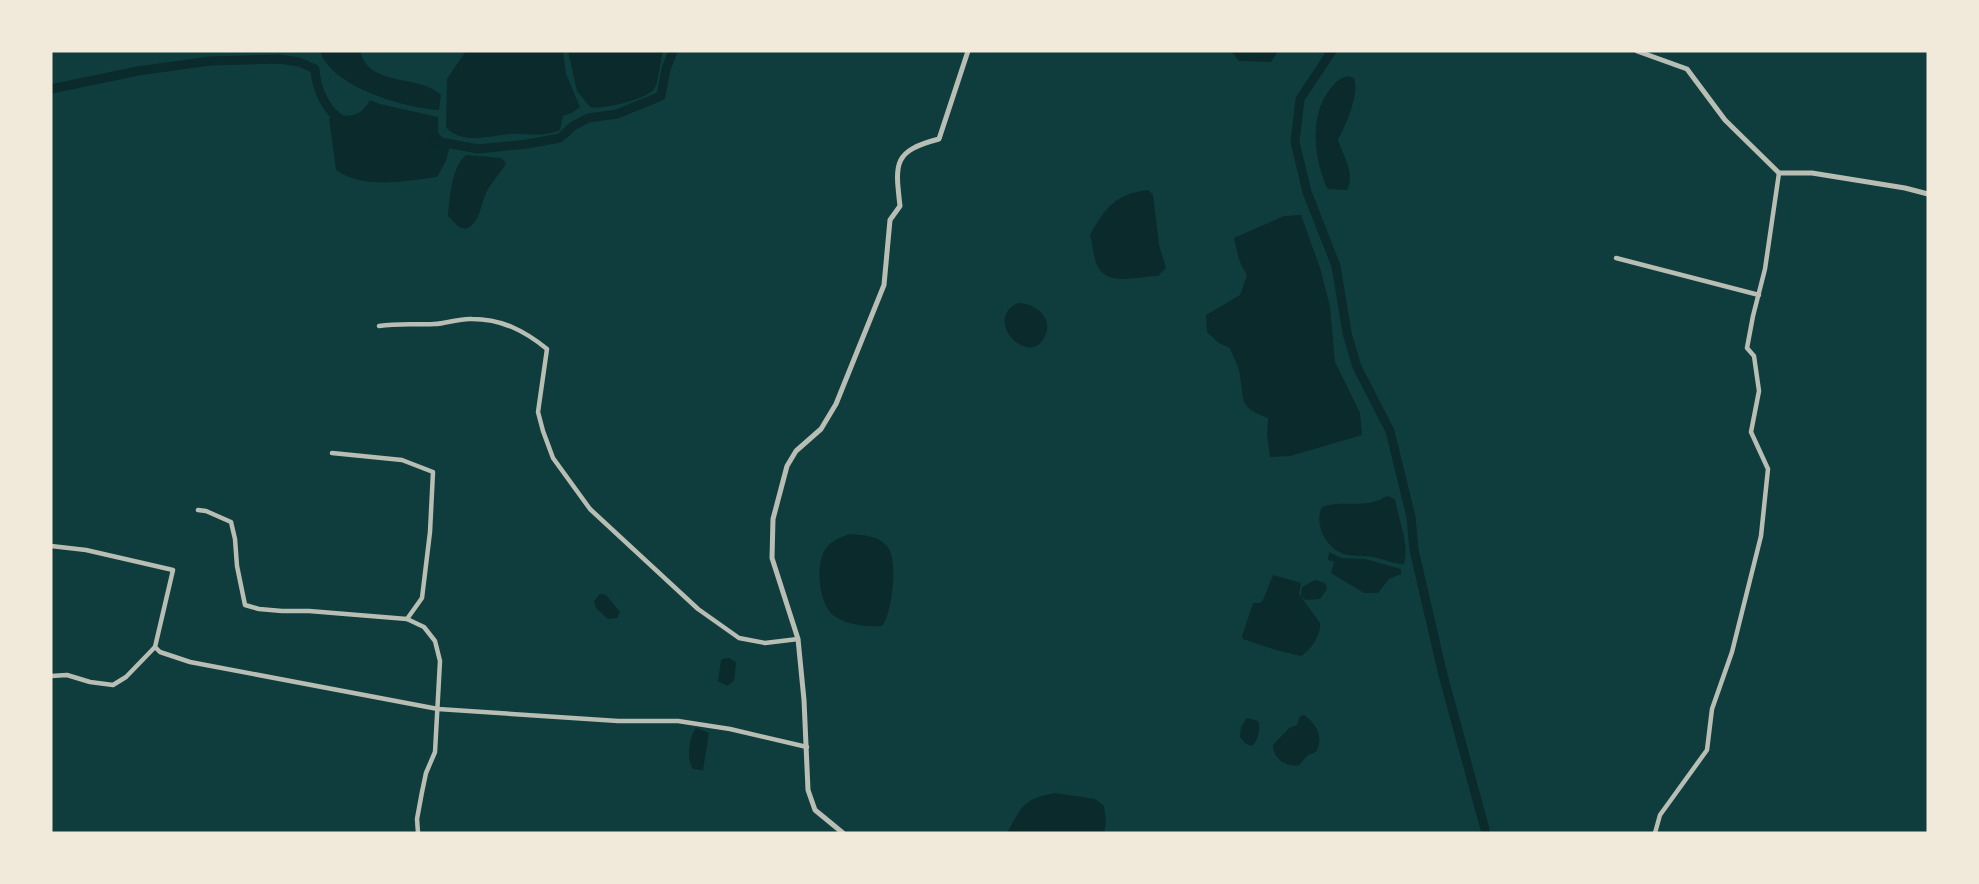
<svg xmlns="http://www.w3.org/2000/svg" width="1979" height="884" font-family="'Public Sans',sans-serif">
<style>
.water{fill:#0a2a2b}
.lines{fill:none;stroke-linecap:round;stroke-linejoin:round}
.canal{stroke:#0a2a2b;stroke-width:9}
.minor{stroke:#b8beb3;stroke-width:4.5}
.tertiary{stroke:#b8beb3;stroke-width:5}
</style>
<rect width="100%" height="100%" fill="#0f3d3e"/>
<g class="water">
<path d="M320,51H360C369,88 420,74 441,95L439,110C405,108 331,87 320,51Z"/>
<path d="M466,51H563L566,74L580,107L572,113L563,116L560,130C541,138 529,133 510,134C489,136 461,145 446,127L447,79Z"/>
<path d="M568,51H663C660,60 659,83 654,89C647,99 603,110 590,107L577,91Z"/>
<polygon points="1231,51 1278,51 1271,62 1239,61"/>
<path d="M1348,76L1354,78C1360,93 1346,125 1338,140C1343,156 1356,174 1347,190L1328,189L1326,186C1314,156 1309,116 1330,89C1336,82 1339,78 1348,76Z"/>
<path d="M370,100L380,104L438,117V132L449,149L446,161L437,177C404,181 365,190 336,170L329,118C349,113 358,121 370,100Z"/>
<path d="M466,155L501,158L506,163C501,173 492,181 487,191C480,205 481,222 466,229L459,227L448,216C450,197 451,168 466,155Z"/>
<path d="M1148,190L1153,195L1159,245L1166,268L1158,276C1137,276 1105,288 1096,263C1093,254 1093,244 1090,235C1105,208 1115,194 1148,190Z"/>
<path d="M1301,215L1321,271L1330,307L1335,362L1360,413L1362,435L1290,456L1270,457L1267,435L1268,418C1239,407 1244,402 1240,375C1239,366 1233,357 1230,348L1219,343L1207,332L1206,315L1240,295L1247,275L1239,260L1234,238L1284,216Z"/>
<path d="M1018,303C1036,303 1055,319 1044,338C1028,368 982,319 1018,303Z"/>
<path d="M1387,496L1395,499C1398,519 1410,544 1404,564C1393,564 1386,560 1377,558C1367,555 1358,557 1348,555C1328,552 1313,525 1322,507C1344,499 1365,510 1387,496Z"/>
<path d="M851,534C863,535 879,536 887,546C899,559 892,614 882,626C867,627 845,625 833,615C819,603 814,562 827,547C833,540 842,536 851,534Z"/>
<polygon points="1329,552 1341,558 1365,559 1401,569 1401,574 1389,579 1378,593 1364,593 1331,573 1334,562 1328,560"/>
<path d="M1273,575L1301,583L1299,594L1320,623C1321,635 1311,650 1301,656L1276,650L1243,639L1242,636L1253,603H1260L1263,600Z"/>
<polygon points="1315,580 1325,583 1327,589 1320,599 1305,600 1301,596 1302,587"/>
<polygon points="600,594 606,595 620,612 617,618 608,619 596,608 594,601"/>
<polygon points="729,658 736,662 734,681 727,686 718,681 721,661 722,659"/>
<path d="M1304,715C1317,724 1324,738 1316,752L1308,755L1299,765C1286,768 1273,758 1273,745L1289,728L1297,725L1300,716Z"/>
<path d="M1247,718L1258,721C1261,729 1258,741 1252,746L1246,744L1240,737L1241,727Z"/>
<path d="M696,728L709,733L703,770L693,769C686,759 689,737 696,728Z"/>
<path d="M1055,793L1095,799L1104,806L1106,821L1104,833H1007C1022,806 1023,799 1055,793Z"/>
</g>
<g class="lines">
<g class="canal">
<polyline points="1332,51 1300,99 1295,142 1307,192 1336,266 1347,333 1357,367 1390,431 1411,517 1414,550 1443,675 1486,833"/>
<path d="M51,89L138,71L210,61L279,59L299,62L315,69C316,88 326,114 346,122"/>
<polyline points="435,141 478,149 527,144 560,138 573,126 588,118 617,114 661,96 666,69 673,51"/>
</g>
<g class="minor">
<polyline points="1616,258 1759,295"/>
<path d="M379,326C399,323 414,325 434,324C446,324 459,318 472,319C502,319 525,331 547,349L538,412L543,431L553,458L590,509L698,609L739,638L765,643L798,639"/>
<polyline points="332,453 402,460 433,472 430,532 422,598 407,619"/>
<polyline points="198,510 206,511 231,522 235,539 237,566 245,605 259,609 282,611 309,611 407,619 424,627 435,641 440,661 435,752 426,773 422,792 417,819 418,833"/>
<polyline points="51,546 86,550 173,570 155,647 160,652 190,662 438,709 618,721 678,721 730,729 807,747"/>
<polyline points="51,676 67,675 90,682 113,685 126,677 155,647"/>
<polyline points="1655,833 1660,815 1707,750 1712,709 1732,652 1761,536 1768,469 1751,432 1759,391 1754,356 1747,348 1753,316 1765,269 1779,173"/>
</g>
<g class="tertiary">
<polyline points="1637,51 1687,69 1725,120 1779,173 1812,173 1905,188 1928,194"/>
<path d="M843,833L815,810L808,790L804,700L798,639L772,558L773,519L787,466L796,451L821,429L836,404L884,285L890,220L900,206C895,163 893,151 939,139L968,51"/>
</g>
</g>
<rect width="1979" height="884" fill="none" stroke="#f1e9da" stroke-width="105"/>
</svg>
